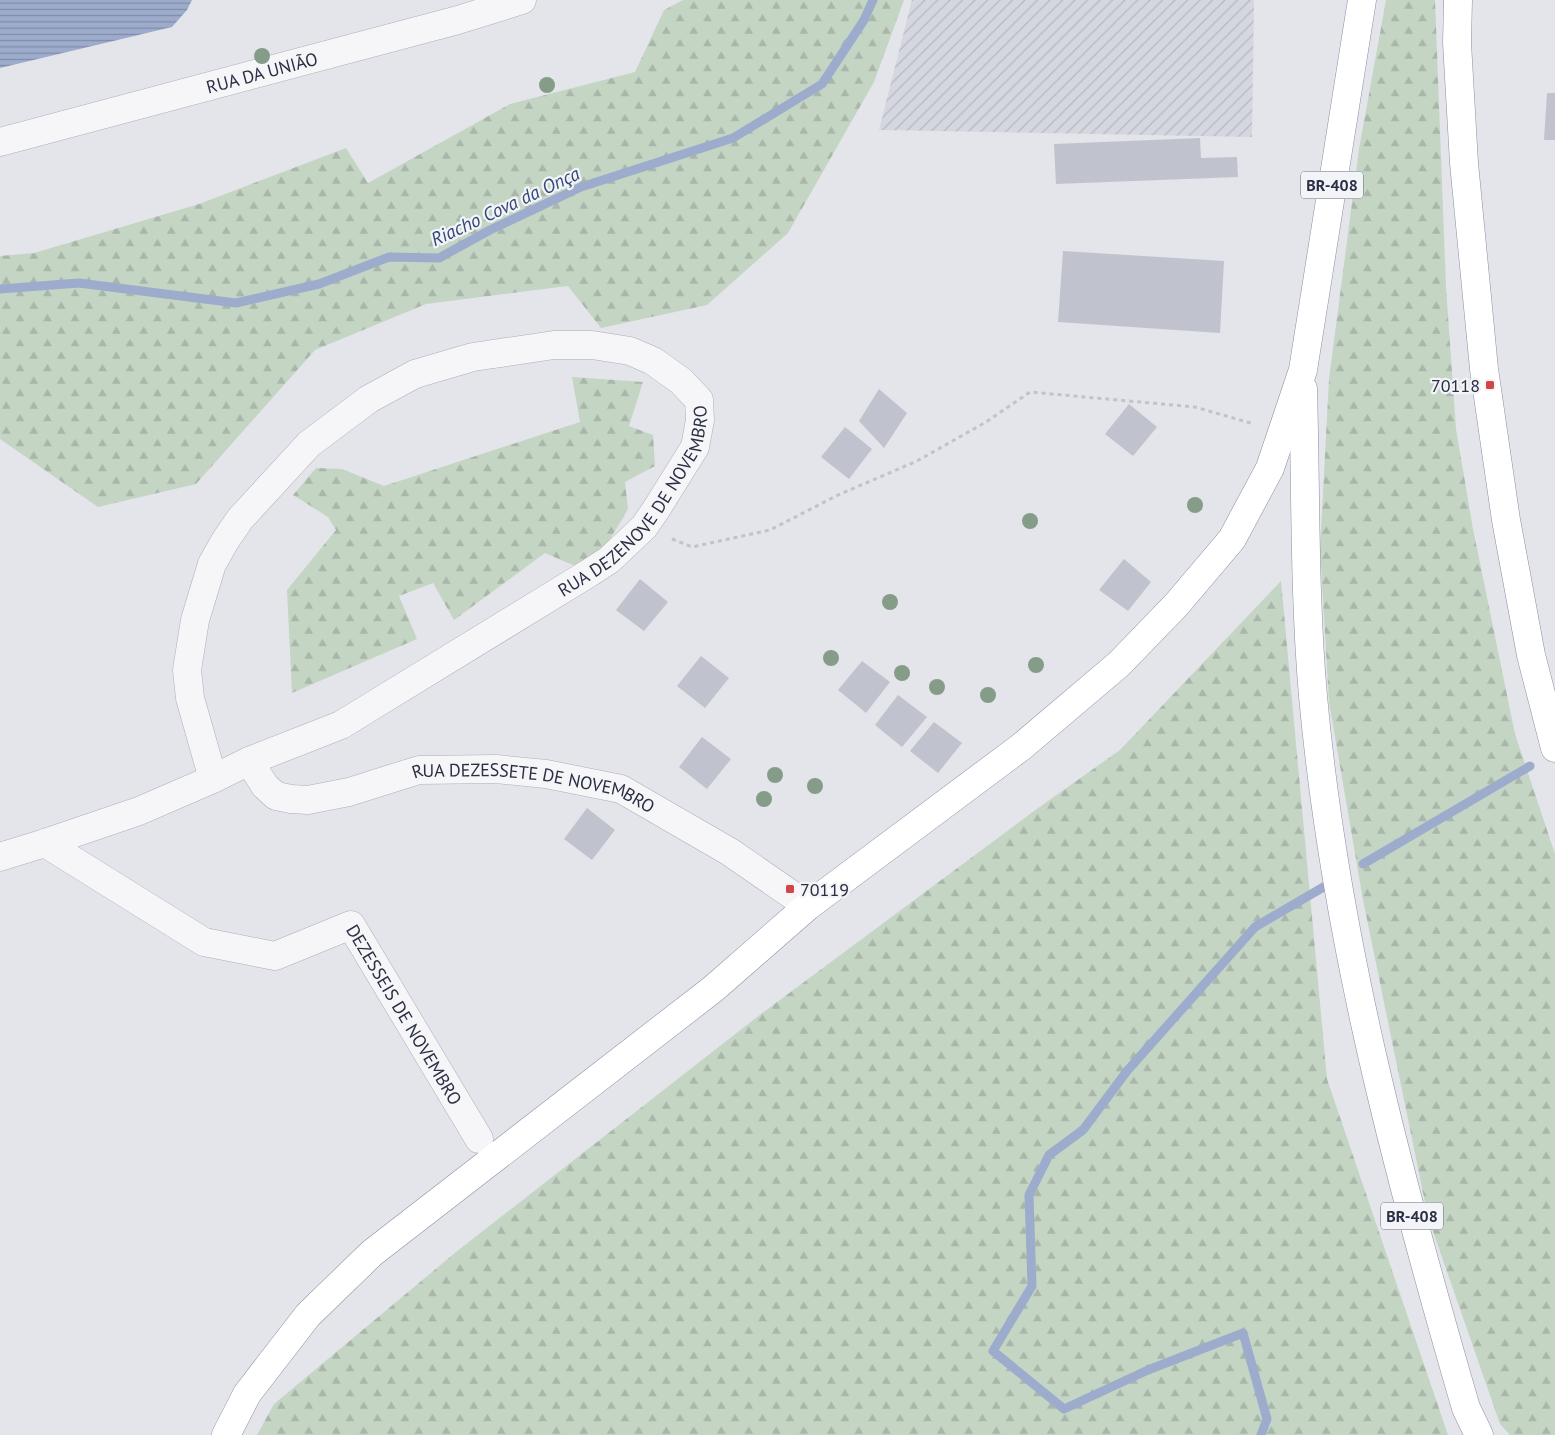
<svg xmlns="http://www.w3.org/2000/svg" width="1555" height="1435" font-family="'PT Sans',sans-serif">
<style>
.industrial{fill:url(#industrial-furrows)}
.forest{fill:url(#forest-firs)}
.water{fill:url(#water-rules)}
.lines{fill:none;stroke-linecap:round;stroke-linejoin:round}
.stream{stroke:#9daccc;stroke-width:9}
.building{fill:#c0c3ce}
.street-casing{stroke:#acaeb9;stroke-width:29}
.highway-casing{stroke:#8a8fa2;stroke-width:29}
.path{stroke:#c1c2ca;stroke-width:3;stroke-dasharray:4 4;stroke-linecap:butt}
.street{stroke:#f6f6f9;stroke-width:28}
.highway{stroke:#fff;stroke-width:28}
.tree{fill:#859c88}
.poi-dot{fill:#d24746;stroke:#f3f4f8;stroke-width:2}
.labels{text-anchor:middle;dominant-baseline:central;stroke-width:4.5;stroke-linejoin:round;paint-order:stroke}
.shield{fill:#f3f4f8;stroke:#666a7a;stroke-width:1}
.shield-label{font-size:16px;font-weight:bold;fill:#2a2f44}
.street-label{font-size:18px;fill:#2a2f44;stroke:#f3f4f8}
.poi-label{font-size:18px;fill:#2a2f44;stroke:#f3f4f8;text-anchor:end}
.water-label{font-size:19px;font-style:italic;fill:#334779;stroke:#f3f4f8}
</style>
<defs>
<pattern id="industrial-furrows" width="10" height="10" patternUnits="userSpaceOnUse" patternTransform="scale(1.25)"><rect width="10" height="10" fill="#d5d7e0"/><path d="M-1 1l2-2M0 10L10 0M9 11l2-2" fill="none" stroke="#b7b9c1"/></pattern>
<pattern id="forest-firs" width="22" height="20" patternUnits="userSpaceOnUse" patternTransform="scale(1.25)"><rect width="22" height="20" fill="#c5d5c4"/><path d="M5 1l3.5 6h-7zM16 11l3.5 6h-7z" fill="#a9b7aa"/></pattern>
<pattern id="water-rules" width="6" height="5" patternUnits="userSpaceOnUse" patternTransform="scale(1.25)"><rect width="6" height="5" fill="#9daccc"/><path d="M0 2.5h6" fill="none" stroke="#808ca7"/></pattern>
</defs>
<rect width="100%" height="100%" fill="#e3e5eb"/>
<polygon class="industrial" points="912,0 1254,0 1252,137 879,130"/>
<g class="forest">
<polygon points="683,0 904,0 874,82 788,233 707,305 601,328 568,286 426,304 315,350 196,484 98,507 0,439 0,256 34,253 199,204 346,148 368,183 510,104 635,72 664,10"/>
<polygon points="1386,0 1435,0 1446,287 1456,429 1473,529 1515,734 1555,854 1555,1435 1510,1435 1500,1424 1428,1217 1363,900 1329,702 1320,550 1329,379 1359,149"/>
<polygon points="572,377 643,382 629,426 653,435 655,466 625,482 628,509 599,558 582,569 545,553 454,620 433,583 399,596 417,639 292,693 287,590 336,530 328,517 293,495 316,468 342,469 384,486 580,422"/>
<polygon points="1281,581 1327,1079 1448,1435 257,1435 274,1404 456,1252 757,1017 1034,811 1120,750"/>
</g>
<polygon class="water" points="0,0 192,0 187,10 172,27 0,68"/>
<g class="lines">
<g class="stream">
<polyline points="0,289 79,283 236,303 319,284 389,257 439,258 490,230 581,187 733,138 822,84 864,20 873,0"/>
<polyline points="1363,864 1530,766"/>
<polyline points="1261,1435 1267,1419 1243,1333 1148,1370 1064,1409 993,1351 1032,1286 1029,1195 1049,1155 1083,1130 1127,1071 1255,927 1327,885"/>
</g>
</g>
<g class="building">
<polygon points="1547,93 1555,93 1555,140 1544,140"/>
<polygon points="1200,138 1201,158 1237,157 1238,177 1056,184 1054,144"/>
<polygon points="1063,251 1224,261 1220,333 1058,322"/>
<polygon points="879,389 907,413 884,448 859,421"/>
<polygon points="1129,404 1157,427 1133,456 1105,434"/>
<polygon points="845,427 872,449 849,479 821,457"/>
<polygon points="1124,559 1151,582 1128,611 1099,590"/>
<polygon points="640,579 668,602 644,631 616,610"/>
<polygon points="701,656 729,678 705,708 677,686"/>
<polygon points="862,661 890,682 866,713 838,690"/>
<polygon points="898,695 927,717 902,747 875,725"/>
<polygon points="934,722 962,743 938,773 910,751"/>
<polygon points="702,737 731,759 707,789 679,767"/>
<polygon points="587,808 615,830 592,860 564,839"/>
</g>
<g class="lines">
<g class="street-casing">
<g id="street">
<path id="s1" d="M0,142L458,20L522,0"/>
<path id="s2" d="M249,761L265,786L276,796L291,799L308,800L349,792L419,770L496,769L546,774L621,789L730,852L808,906"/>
<path id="s3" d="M45,843L204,942L275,956L351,925L479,1139"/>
<path id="s4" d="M0,857L45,843L139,811L213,779L249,761L341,725L589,573L609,560L644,527L657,508L695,447L700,420L699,400L681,381L653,361L630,351L592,345H554L473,357L415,374L369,399L309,444L240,519L225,541L212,564L195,620L187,670L190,698L213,779"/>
</g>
</g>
<g class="highway-casing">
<g id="highway">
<polyline points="1458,0 1457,43 1464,163 1484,369 1506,520 1531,655 1555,748"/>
<path d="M1303,389C1306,491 1304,594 1313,696C1335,939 1398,1175 1466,1408L1479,1435"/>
<polyline points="226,1435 247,1394 308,1315 372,1253 713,989 808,906 1021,747 1119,664 1177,604 1232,539 1270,468 1303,370 1362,0"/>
</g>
</g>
<polyline class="path" points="672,539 692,547 770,530 838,495 917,461 986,422 1030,392 1195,407 1254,424"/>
<use href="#street" class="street"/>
<use href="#highway" class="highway"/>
</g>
<g class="tree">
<circle cx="262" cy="56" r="8"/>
<circle cx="547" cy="85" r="8"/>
<circle cx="1195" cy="505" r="8"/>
<circle cx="1030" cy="521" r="8"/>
<circle cx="890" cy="602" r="8"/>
<circle cx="831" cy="658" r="8"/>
<circle cx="1036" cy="665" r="8"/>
<circle cx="902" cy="673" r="8"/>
<circle cx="937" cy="687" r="8"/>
<circle cx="988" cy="695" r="8"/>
<circle cx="775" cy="775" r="8"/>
<circle cx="815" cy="786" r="8"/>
<circle cx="764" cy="799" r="8"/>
</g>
<g class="poi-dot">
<rect x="1485" y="380" width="10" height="10" rx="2.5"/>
<rect x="785" y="884" width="10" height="10" rx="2.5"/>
</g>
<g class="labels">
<g class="shield">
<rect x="1301" y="171.5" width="62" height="27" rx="4"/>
<rect x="1381" y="1202.5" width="62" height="27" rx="4"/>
</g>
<g class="shield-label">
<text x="1332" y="185">BR-408</text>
<text x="1412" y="1216">BR-408</text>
</g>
<g class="street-label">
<text stroke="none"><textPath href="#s1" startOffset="271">RUA DA UNIÃO</textPath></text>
<text stroke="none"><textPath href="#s4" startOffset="744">RUA DEZENOVE DE NOVEMBRO</textPath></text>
<text stroke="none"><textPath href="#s2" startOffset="309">RUA DEZESSETE DE NOVEMBRO</textPath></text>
<text stroke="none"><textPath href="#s3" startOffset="446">DEZESSEIS DE NOVEMBRO</textPath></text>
</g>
<g class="poi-label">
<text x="1480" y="385">70118</text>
<text x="800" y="889" text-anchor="start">70119</text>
</g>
<g class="water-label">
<text transform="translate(505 206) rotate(-25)">Riacho Cova da Onça</text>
</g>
</g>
</svg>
